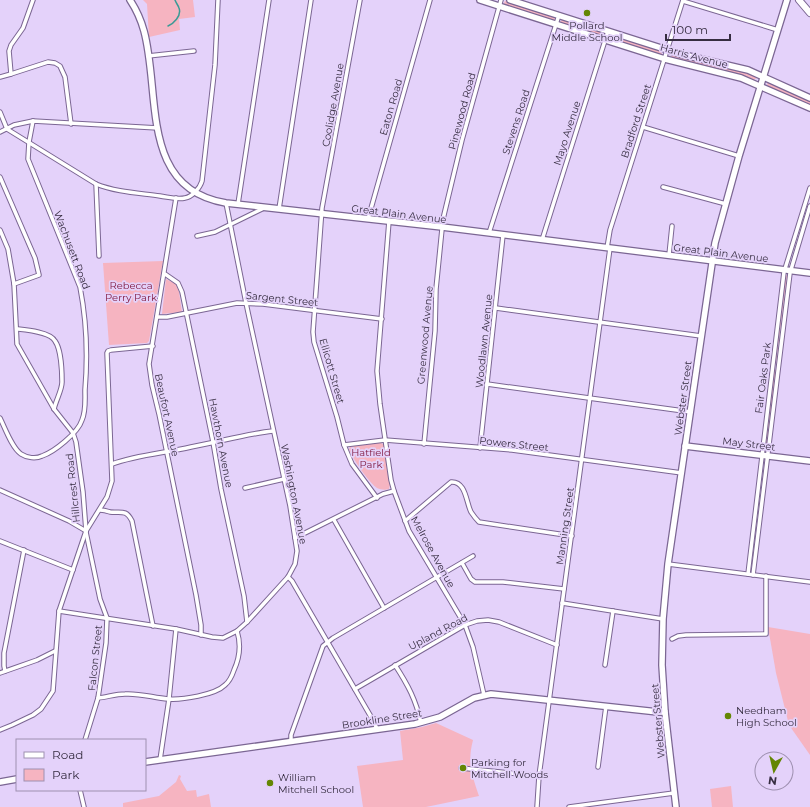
<svg xmlns="http://www.w3.org/2000/svg" width="810" height="807" font-family="Montserrat,sans-serif">
<style>
.green{fill:#f6b4c1}
.lines{fill:none;stroke-linecap:round;stroke-linejoin:round}
.stream{stroke:#3c9a96;stroke-width:1.5}
.street-casing{stroke:#7b6693;stroke-width:5.5}
.secondary-casing{stroke:#7b6693;stroke-width:8}
.primary-casing{stroke:#7b6693;stroke-width:8}
.street{stroke:#fff;stroke-width:3.5}
.secondary{stroke:#fff;stroke-width:5.5}
.primary{stroke:#fff;stroke-width:6}
.poi-dot{fill:#648603;stroke:#e4d2fa;stroke-width:1.5}
.labels{text-anchor:middle;dominant-baseline:central;stroke-width:3.5;stroke-linejoin:round;paint-order:stroke}
.poi-label{font-size:10px;fill:#362d41;stroke:#e4d2fa;text-anchor:start}
.street-label{font-size:10px;fill:#362d41;stroke:#e4d2fa}
.park-label{font-size:10px;fill:#7e143b;stroke:#e4d2fa}
</style>
<rect width="100%" height="100%" fill="#e4d2fa"/>
<g class="green">
<polygon points="143,0 193,0 195,17 179,19 180,30 149,37 147,4"/>
<polygon points="505,1 552,15 555,19 553,21 506,6 504,3"/>
<polygon points="563,19 603,32 604,35 602,36 561,24 560,22"/>
<polygon points="612,35 660,50 662,54 661,55 611,39 611,36"/>
<polygon points="673,54 739,70 757,76 757,78 753,80 742,76 673,59 671,56"/>
<polygon points="768,82 810,100 810,106 769,87 767,84"/>
<polygon points="163,261 149,341 147,343 109,345 103,263"/>
<polygon points="786,275 787,276 776,364 774,363 785,276"/>
<polygon points="166,279 176,284 179,292 182,312 162,314"/>
<polygon points="774,369 776,370 766,450 764,450"/>
<path d="M376,442L381,443L384,445L390,485L389,489C386,490 381,490 377,488C369,483 352,458 349,449L351,446Z"/>
<polygon points="768,627 810,634 810,755 789,725 776,673"/>
<path d="M436,723L473,740C467,763 472,775 479,796L426,807H363L357,766L403,760L400,731L422,727Z"/>
<polygon points="179,775 181,776 180,779 187,791 196,790 197,797 209,794 211,807 123,807 123,803 159,796 176,782"/>
<polygon points="731,786 733,807 712,807 710,789"/>
</g>
<g class="lines">
<path class="stream" d="M168,26C173,24 182,16 179,8C178,5 176,3 175,0"/>
<g class="street-casing">
<g id="street">
<polyline points="360,0 322,208 313,332 314,342 337,417 344,445 352,464 377,498"/>
<polyline points="683,1 778,30"/>
<polyline points="148,56 194,51"/>
<polyline points="11,74 48,62 55,63 60,66 65,77 71,124"/>
<polyline points="0,77 11,74 9,51 11,45 23,28 33,0"/>
<path d="M0,112L7,129L96,184C116,192 139,193 160,196C168,197 177,200 185,198C192,197 200,188 202,181L215,65L218,0"/>
<polyline points="643,127 739,156"/>
<polyline points="0,132 14,125 33,121 158,128"/>
<polyline points="0,177 35,258 39,275 14,284"/>
<polyline points="96,184 99,256"/>
<polyline points="663,187 726,204"/>
<polyline points="176,198 149,364 152,385 159,414 196,595 201,625 201,635"/>
<polyline points="238,204 269,0"/>
<polyline points="279,209 311,0"/>
<polyline points="368,219 430,0"/>
<polyline points="389,221 377,371 380,404 391,480 394,491 409,531 465,625 473,647 484,695"/>
<polyline points="0,230 8,249 14,284 17,344 54,409 73,433 76,442 83,492 86,531 59,611 53,691 41,709 33,715 12,725 0,730"/>
<polyline points="489,233 559,15"/>
<polyline points="197,236 215,232 264,208"/>
<polyline points="542,240 608,31"/>
<polyline points="607,248 610,230 683,0"/>
<polyline points="669,255 672,226"/>
<polyline points="165,274 178,283 182,292 213,442 221,489 244,596 247,622"/>
<polyline points="496,308 701,336"/>
<polyline points="157,317 167,317 237,303 263,304 382,319"/>
<path d="M17,329C27,330 50,332 55,341C61,349 62,372 62,382C62,390 56,400 54,409"/>
<polyline points="487,384 691,412"/>
<path d="M0,418C5,428 12,448 21,454C27,458 36,459 42,456C54,452 78,433 82,420C86,411 85,400 85,390C88,354 87,323 80,287L28,159L29,142L33,121"/>
<polyline points="424,444 435,331 436,289 443,219 462,140 501,0"/>
<polyline points="344,445 385,440 512,450 682,473"/>
<polyline points="480,448 503,235"/>
<path d="M112,464C137,455 165,453 191,447C219,442 245,434 273,431"/>
<polyline points="245,488 284,479"/>
<polyline points="0,490 69,521 86,531"/>
<path d="M100,510C103,510 107,511 110,512C121,513 126,509 132,521L153,626"/>
<polyline points="334,520 384,608"/>
<path d="M405,521L451,482C466,481 466,502 471,512C473,515 476,519 479,522L572,536"/>
<polyline points="86,531 107,497 112,481 107,353 108,351 111,350 153,346"/>
<polyline points="295,538 383,494 394,491"/>
<polyline points="0,541 73,570"/>
<polyline points="462,563 471,579 475,582 503,582 564,589"/>
<polyline points="668,564 810,582"/>
<polyline points="748,574 784,272 810,188"/>
<polyline points="753,575 790,273 810,206"/>
<polyline points="288,577 292,581 374,722 377,729"/>
<polyline points="562,603 663,619"/>
<polyline points="59,611 176,629 212,637 223,638 237,631"/>
<polyline points="672,639 678,636 686,635 766,634 766,576"/>
<path d="M395,665C408,685 416,700 421,723"/>
<polyline points="605,665 613,611"/>
<polyline points="5,671 4,666 4,653 24,550"/>
<polyline points="0,673 37,660 55,651"/>
<polyline points="355,689 465,625 477,621 488,620 499,622 557,645"/>
<path d="M98,698C107,697 116,694 125,694C140,693 154,698 168,699C182,700 215,695 225,685C230,681 232,676 234,670C240,657 241,644 237,631L247,622L288,577L295,564L297,551L290,506L246,303L226,203"/>
<polyline points="85,740 98,698 106,643 107,618 100,599 86,532"/>
<polyline points="291,741 291,735 323,646 333,638 473,556"/>
<polyline points="160,760 169,699 176,629"/>
<polyline points="598,767 606,706"/>
<polyline points="461,768 539,776"/>
<polyline points="80,790 84,807"/>
<polyline points="537,807 539,776 610,248"/>
<polyline points="569,807 674,793"/>
</g>
</g>
<g class="secondary-casing">
<g id="secondary">
<path d="M130,0C136,9 141,20 144,31C161,93 139,189 226,203L442,227L810,273"/>
<polyline points="480,0 665,59 741,78 810,108"/>
<polyline points="510,0 680,54 748,70 810,98"/>
<polyline points="685,446 810,461"/>
<polyline points="145,762 415,724 440,717 474,698 491,694 658,712 665,712"/>
<polyline points="0,782 17,779"/>
<polyline points="676,807 665,712 662,665 663,619 668,564 715,243 739,156 787,0"/>
</g>
</g>
<g class="primary-casing">
<polyline id="primary" points="799,0 810,13"/>
</g>
<use href="#street" class="street"/>
<use href="#secondary" class="secondary"/>
<use href="#primary" class="primary"/>
</g>
<g class="poi-dot">
<circle cx="587" cy="13" r="4"/>
<circle cx="728" cy="716" r="4"/>
<circle cx="463" cy="768" r="4"/>
<circle cx="270" cy="783" r="4"/>
</g>
<g class="labels">
<g class="poi-label">
<text x="587" y="25" text-anchor="middle">Pollard<tspan x="587" dy="12">Middle School</tspan></text>
<text x="736" y="710">Needham<tspan x="736" dy="12">High School</tspan></text>
<text x="471" y="762">Parking for<tspan x="471" dy="12">Mitchell Woods</tspan></text>
<text x="278" y="777">William<tspan x="278" dy="12">Mitchell School</tspan></text>
</g>
<g class="street-label">
<text transform="translate(694 56) rotate(15)">Harris Avenue</text>
<text transform="translate(333 105) rotate(-80)">Coolidge Avenue</text>
<text transform="translate(391 107) rotate(-74)">Eaton Road</text>
<text transform="translate(462 111) rotate(-75)">Pinewood Road</text>
<text transform="translate(636 121) rotate(-72)">Bradford Street</text>
<text transform="translate(516 122) rotate(-72)">Stevens Road</text>
<text transform="translate(567 133) rotate(-72)">Mayo Avenue</text>
<text transform="translate(399 214) rotate(7)">Great Plain Avenue</text>
<text transform="translate(72 250) rotate(69)">Wachusett Road</text>
<text transform="translate(721 253) rotate(7)">Great Plain Avenue</text>
<text transform="translate(282 299) rotate(6)">Sargent Street</text>
<text transform="translate(425 335) rotate(-85)">Greenwood Avenue</text>
<text transform="translate(484 341) rotate(-84)">Woodlawn Avenue</text>
<text transform="translate(332 371) rotate(74)">Ellicott Street</text>
<text transform="translate(763 378) rotate(-83)">Fair Oaks Park</text>
<text transform="translate(683 398) rotate(-82)">Webster Street</text>
<text transform="translate(167 415) rotate(78)">Beaufort Avenue</text>
<text transform="translate(221 443) rotate(79)">Hawthorn Avenue</text>
<text transform="translate(514 444) rotate(6)">Powers Street</text>
<text transform="translate(749 444) rotate(7)">May Street</text>
<text transform="translate(73 488) rotate(-96)">Hillcrest Road</text>
<text transform="translate(294 494) rotate(79)">Washington Avenue</text>
<text transform="translate(565 526) rotate(-82)">Manning Street</text>
<text transform="translate(433 552) rotate(61)">Melrose Avenue</text>
<text transform="translate(438 632) rotate(-28)">Upland Road</text>
<text transform="translate(95 658) rotate(-84)">Falcon Street</text>
<text transform="translate(382 719) rotate(-9)">Brookline Street</text>
<text transform="translate(658 721) rotate(-95)">Webster Street</text>
</g>
<g class="park-label">
<text x="131" y="285">Rebecca<tspan x="131" dy="12">Perry Park</tspan></text>
<text x="371" y="452">Hatfield<tspan x="371" dy="12">Park</tspan></text>
</g>
</g>
<rect x="16" y="739" width="130" height="52" fill="#e4d2fa" stroke="#9e90b0"/>
<rect x="24" y="752" width="20" height="6" fill="#ffffff" stroke="#9e90b0"/>
<text x="52" y="759" font-size="12" fill="#362d41">Road</text>
<rect x="24" y="769" width="20" height="12" fill="#f6b4c1" stroke="#9e90b0"/>
<text x="52" y="779" font-size="12" fill="#362d41">Park</text>
<g transform="translate(774 771) rotate(188)"><circle r="19" fill="#e4d2fa" stroke="#9e90b0"/>
<path d="M0-3L7 15L0 10L-7 15Z" fill="#648603"/>
<text y="-6" font-size="11" font-weight="bold" text-anchor="middle" fill="#362d41">N</text>
</g>
<path d="M666 34v6h64v-6" fill="none" stroke="#362d41" stroke-width="2"/>
<text x="672" y="34" font-size="12" fill="#362d41" stroke="#e4d2fa" stroke-width="3" paint-order="stroke">100 m</text>
</svg>
